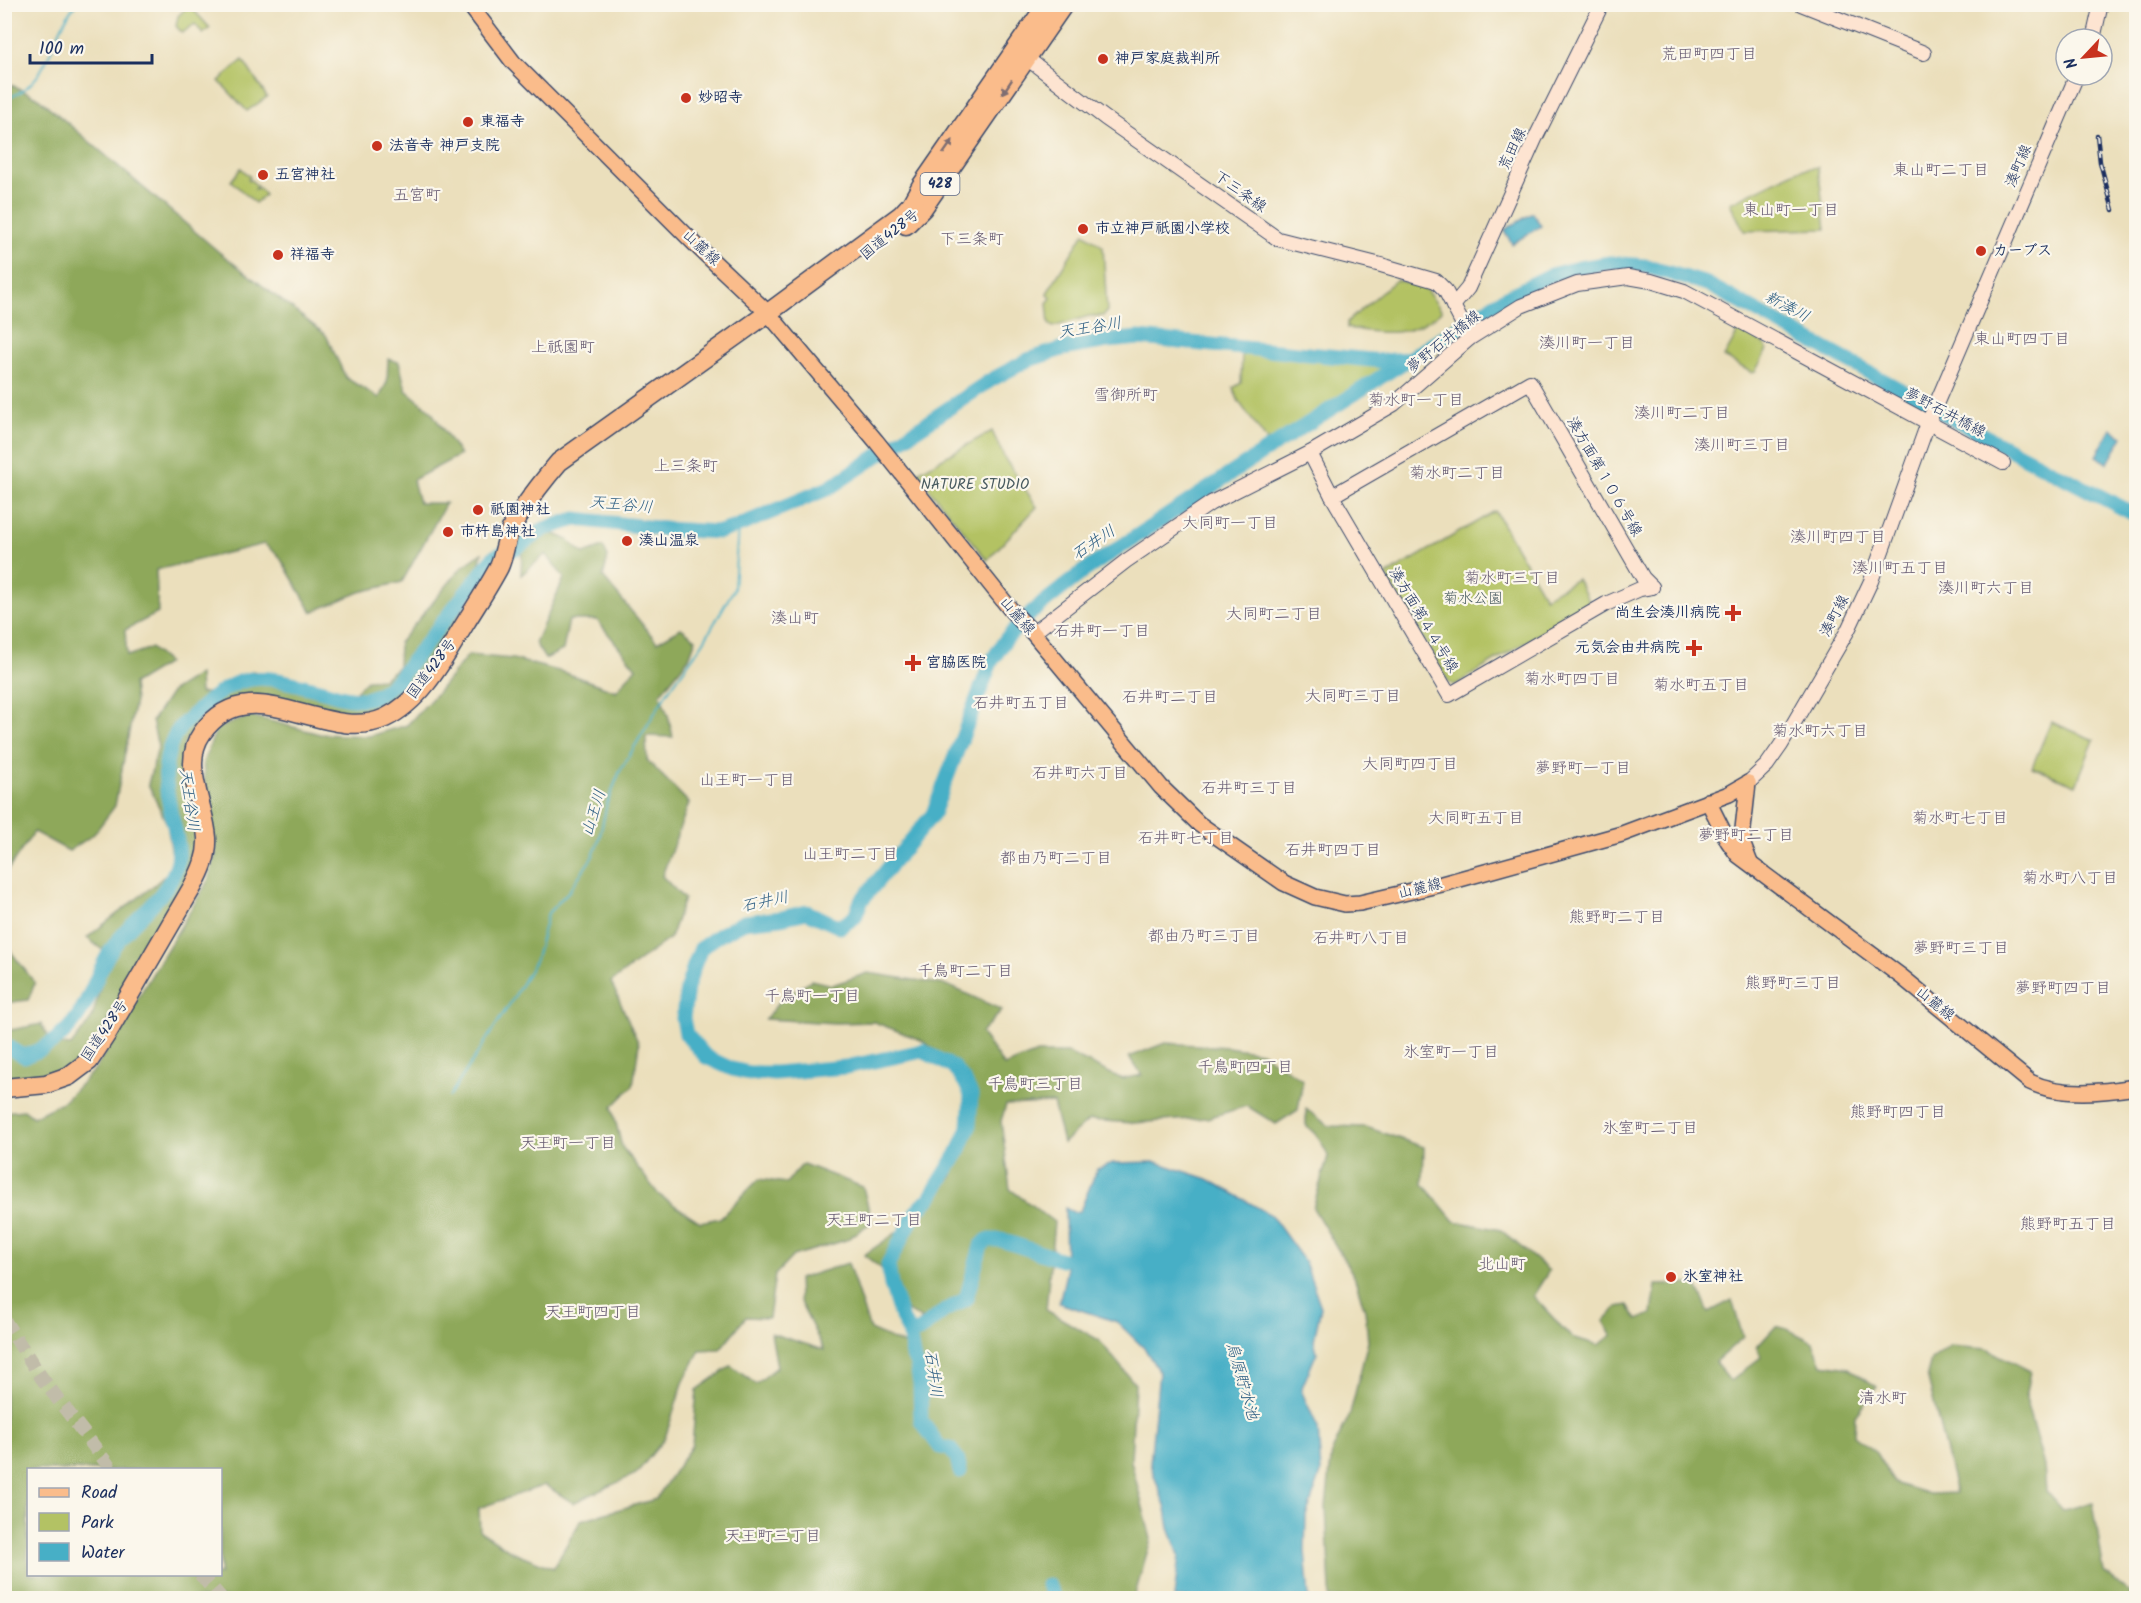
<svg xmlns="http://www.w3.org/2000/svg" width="2141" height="1603" font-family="Kalam,'Klee One',sans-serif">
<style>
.green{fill:#b3c264;stroke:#677861;stroke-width:1.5}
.forest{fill:#8ea85a;stroke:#546c5c;stroke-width:1.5;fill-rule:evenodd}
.water{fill:#47afc6;stroke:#316f92;stroke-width:1.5}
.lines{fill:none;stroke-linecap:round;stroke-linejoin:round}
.stream{stroke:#47afc6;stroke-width:2}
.river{stroke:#47afc6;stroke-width:15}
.secondary-tunnel{stroke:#c1bca9;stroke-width:14;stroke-dasharray:14 7;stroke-linecap:butt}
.secondary-casing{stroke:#3a496c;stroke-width:16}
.primary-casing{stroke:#3a496c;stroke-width:18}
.highway-casing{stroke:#3a496c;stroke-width:21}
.secondary{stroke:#fde4d1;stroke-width:14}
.primary{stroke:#fabc8b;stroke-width:15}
.highway{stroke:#fabc8b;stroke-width:18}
.rail-casing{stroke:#1b2f5e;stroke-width:4.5}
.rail{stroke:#fbf7ec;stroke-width:2;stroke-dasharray:7;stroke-linecap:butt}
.oneway{fill:#7f6e72}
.poi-dot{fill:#c8321e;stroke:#fbf7ec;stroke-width:2}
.labels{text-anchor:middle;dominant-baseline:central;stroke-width:4.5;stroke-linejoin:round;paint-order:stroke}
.shield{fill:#fbf7ec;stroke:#5e6b89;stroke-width:1.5}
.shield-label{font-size:14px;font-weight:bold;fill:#1b2f5e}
.poi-label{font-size:15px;font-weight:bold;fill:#1b2f5e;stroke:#fbf7ec;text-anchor:start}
.street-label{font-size:15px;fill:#1b2f5e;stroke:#fbf7ec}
.park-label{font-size:15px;fill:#495b60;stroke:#fbf7ec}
.neighbourhood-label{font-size:16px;fill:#675b72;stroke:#fbf7ec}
.water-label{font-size:16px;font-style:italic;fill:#2a5c82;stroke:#fbf7ec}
</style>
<rect width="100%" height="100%" fill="#fbf7ec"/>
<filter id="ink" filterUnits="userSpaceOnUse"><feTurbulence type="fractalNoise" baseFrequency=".0167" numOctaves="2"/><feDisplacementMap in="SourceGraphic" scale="12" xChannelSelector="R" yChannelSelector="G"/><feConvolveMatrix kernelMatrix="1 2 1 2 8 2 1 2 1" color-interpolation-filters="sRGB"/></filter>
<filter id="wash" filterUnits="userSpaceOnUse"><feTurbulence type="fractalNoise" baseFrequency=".008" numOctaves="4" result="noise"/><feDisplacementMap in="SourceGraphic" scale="24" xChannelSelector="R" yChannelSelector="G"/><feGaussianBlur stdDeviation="1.35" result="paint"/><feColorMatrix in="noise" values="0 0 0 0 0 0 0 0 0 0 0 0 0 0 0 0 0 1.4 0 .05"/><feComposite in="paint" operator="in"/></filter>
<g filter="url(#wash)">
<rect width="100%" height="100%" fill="#ebdfbc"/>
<g class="green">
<polygon points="189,5 210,28 203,34 195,24 182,33 176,26 178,16"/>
<polygon points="243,60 267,97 247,111 219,81"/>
<polygon points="1818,167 1826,229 1744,231 1730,203 1798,170"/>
<polygon points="241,168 250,177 248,179 249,181 251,180 257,186 255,189 259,188 265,195 255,203 231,181"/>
<polygon points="1084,233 1103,247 1107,311 1103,316 1089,316 1053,327 1049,324 1047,303 1051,298 1047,293"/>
<path d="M1396,280L1424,287L1442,311C1408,338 1387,334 1347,328V322Z"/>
<polygon points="1739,330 1765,344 1767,350 1755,372 1752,373 1724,357"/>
<polygon points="1242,352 1392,363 1270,445 1239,402 1233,388 1241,383"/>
<polygon points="992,431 1005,459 1037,507 987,560 916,473"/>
<polygon points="1495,511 1545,597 1577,579 1590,603 1455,685 1449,683 1386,575"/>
<polygon points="2051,722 2094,740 2076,785 2032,767"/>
</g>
<g class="forest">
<polygon points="5,82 37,97 219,252 326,335 346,378 379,398 387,382 388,359 399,362 406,390 431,411 460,455 413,480 419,503 446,503 402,582 360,592 312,612 279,556 264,544 156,570 158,613 125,630 127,656 151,648 168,663 133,684 135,701 115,806 94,834 69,851 34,832 5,874"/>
<path d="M548,531L568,540L584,554L603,547L608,557L603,577L657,642L681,628L696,639L689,658L660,694L668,715L673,737L646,736L647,760L689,803L662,876L684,899L670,938L611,982L639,1044L633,1086L612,1107L622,1147L659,1195L700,1222L720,1218L759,1179L786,1183L803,1164L863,1187L872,1222L846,1240L793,1256L775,1275L769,1318L746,1317L720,1349L700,1350L683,1383L665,1438L636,1474L573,1503L545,1485L479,1508L480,1531L511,1551L553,1568L581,1520L656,1499L692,1445L697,1390L731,1366L756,1384L777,1367L771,1333L824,1350L799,1300L798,1279L848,1263L870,1330L907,1346L921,1318L890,1302L882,1269L864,1255L913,1221L952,1177L970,1128L972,1095L954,1064L921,1040L874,1022L836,1023L765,1019L781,1000L811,980L832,985L868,973L947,985L1002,1010L981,1033L1004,1066L1037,1053H1068L1122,1079L1142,1075L1129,1057L1165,1043L1228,1047L1261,1052L1303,1080L1298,1110L1276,1124L1247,1106L1207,1118L1133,1123L1089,1120L1063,1143L1053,1103L1006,1105L1001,1121L1010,1189L1054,1222L1046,1310L1099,1340L1135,1384L1131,1461L1151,1539L1134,1598H5L4,1112L24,1110L33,1117L63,1102L96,1068L208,881L216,853L206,798L203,762L217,728L251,716L320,734L369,736L407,725L437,693L468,655L513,659L566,673L616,691L636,668L597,620H569L563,650L545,659L535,643L564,578L546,554L521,575L522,550L532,534ZM28,1470H220V1574H28Z"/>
<path d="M482,553L473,594L431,660L403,697L384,708L363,714L341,712L294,702L221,706L202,717L184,743L183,773L194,818L196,848L191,874L99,1039L77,1063L57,1074L23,1077L5,1083L4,1028L11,1030L41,1024L53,1044L71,1046L92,1018L109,955L87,938C116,913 148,893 174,867L167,824L148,784L158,747L152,721L172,691L199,674L200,693H223L253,671L351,696L367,680L383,679L398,667L399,643L462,567Z"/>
<polygon points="5,944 35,983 28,1000 5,1003"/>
<polygon points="1306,1109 1329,1126 1366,1127 1424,1147 1423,1184 1454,1221 1501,1230 1549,1271 1533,1296 1571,1337 1599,1345 1612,1335 1604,1321 1617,1307 1628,1305 1637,1320 1652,1314 1656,1285 1696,1284 1709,1312 1732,1300 1743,1337 1715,1362 1730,1381 1761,1357 1757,1347 1776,1326 1787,1329 1813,1342 1822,1364 1849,1368 1877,1387 1855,1416 1854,1436 1876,1453 1894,1483 1929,1494 1956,1493 1927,1375 1931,1360 1950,1346 1987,1349 2030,1371 2025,1398 2044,1466 2046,1491 2063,1510 2093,1503 2104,1572 2136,1598 1329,1598 1330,1591 1326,1507 1332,1451 1350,1414 1368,1341 1365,1310 1354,1276 1313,1208 1328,1156 1319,1138 1306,1125"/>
</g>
<g class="water">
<polygon points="1533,213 1541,226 1512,244 1504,230"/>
<polygon points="2111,429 2123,436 2108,463 2096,456"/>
<polygon points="1156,1162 1208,1179 1271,1215 1305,1262 1321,1307 1314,1340 1317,1352 1301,1390 1318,1428 1321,1473 1306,1516 1305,1551 1309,1598 1174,1598 1179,1555 1169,1528 1166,1509 1150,1464 1159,1372 1145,1349 1117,1322 1059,1303 1066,1273 1065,1208 1073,1212 1080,1211 1097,1169 1113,1163"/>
</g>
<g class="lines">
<g class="stream">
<path d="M4,99C51,86 49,36 76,4"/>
<polyline points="449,1097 513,999 536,959 548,913 569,891 593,856 599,840 607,803 620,771 666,694 703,643 734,589 738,526"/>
</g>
<g class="river">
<path d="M4,1045L24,1056C42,1051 61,1038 73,1023C91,1001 96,971 113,947C132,919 170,897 178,861C180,850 177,840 175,830C167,795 157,761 179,729C185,721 194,714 202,707C246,665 271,678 323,691C336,695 354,701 368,698C380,696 390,686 398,679L494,557L516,548L544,529L576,519L665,529L720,532L738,526L829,488L991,380L1028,360L1062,349L1107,341L1139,338L1382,361L1408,359"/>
<polyline points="909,1332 919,1331 944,1311 966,1299 981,1246 987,1240 1001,1240 1062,1260"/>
<polyline points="960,1471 957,1458 950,1449 940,1447 921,1421 920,1384 917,1365 913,1356 909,1332 900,1314 891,1285 888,1264 916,1212 930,1198 960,1149 969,1127 971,1095 965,1082 953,1067 923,1051 846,1067 775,1073 749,1073 732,1069 706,1057 686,1034 683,1018 687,988 694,966 701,948 719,935 744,922 781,918 807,912 840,927 855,917 861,901 933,814 991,662 1006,639 1032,612 1084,571 1262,453 1501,300 1551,275 1579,268 1610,263 1645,266 1707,284 1996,442 2136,515"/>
<polyline points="1048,1585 1054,1598"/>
</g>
</g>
</g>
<g filter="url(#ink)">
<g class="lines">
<g class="secondary-tunnel">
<polyline points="4,1320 41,1377 112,1470"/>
<polyline points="200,1574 221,1598"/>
</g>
<g class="secondary-casing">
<g id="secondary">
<polyline points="1801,4 1924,53"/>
<polyline points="2093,39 2101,4"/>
<polyline points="1020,53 1105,118 1278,239 1381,265 1436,281 1445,290 1470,338"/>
<polyline points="1453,306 1468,288 1535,139 1602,4"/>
<polyline points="1310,453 1332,496 1449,695 1606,604 1640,589 1652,587"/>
<polyline points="1332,496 1530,382 1643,578 1652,587"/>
<polyline points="1033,633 1126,561 1211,503 1310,453 1394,404 1470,338 1521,306 1577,284 1628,277 1651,281 1684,291 2003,463"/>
<polyline points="1748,783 1767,765 1781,745 1848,630 1871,581 1928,423 2077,75"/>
</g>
</g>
<g class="primary-casing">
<g id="primary">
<polyline points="469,4 513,62 698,247 768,313 876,441 1011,610 1033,633 1161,787 1199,824 1284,883 1315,897 1345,904 1360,903 1442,884 1622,834 1729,794 1748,783"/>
<polyline points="1748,783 1743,829 1743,845 1750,863"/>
<path d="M1708,801L1728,841L1738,855L1902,977L2030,1082C2061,1097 2103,1092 2136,1087"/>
</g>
</g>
<g class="highway-casing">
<g id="highway">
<polyline points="906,225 923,208 1064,4"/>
<path d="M4,1088L46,1084L69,1076L89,1061L108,1032L193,886C201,871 208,856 207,838C205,805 180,764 202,733C250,665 325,745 385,718C423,700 445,656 466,622C477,604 489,586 499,567C505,554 505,538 513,525C526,502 542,482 559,462L768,313L901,215L911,204L921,186L1047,4"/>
</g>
</g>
<use href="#secondary" class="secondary"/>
<use href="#primary" class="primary"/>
<use href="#highway" class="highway"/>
<g class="rail-casing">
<polyline id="rail" points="2097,135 2100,162 2113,210"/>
</g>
<use href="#rail" class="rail"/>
</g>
<defs><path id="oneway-solid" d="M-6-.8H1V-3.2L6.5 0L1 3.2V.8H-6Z" transform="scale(1.5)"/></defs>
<g class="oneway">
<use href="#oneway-solid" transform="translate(1007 87) rotate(124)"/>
<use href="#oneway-solid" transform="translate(948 147) rotate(-55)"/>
</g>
</g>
<g class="poi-dot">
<circle cx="1103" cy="59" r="6"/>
<circle cx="686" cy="98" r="6"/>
<circle cx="468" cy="122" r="6"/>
<circle cx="377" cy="146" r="6"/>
<circle cx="263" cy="175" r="6"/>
<circle cx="1083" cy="229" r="6"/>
<circle cx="1981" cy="251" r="6"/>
<circle cx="278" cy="255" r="6"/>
<circle cx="478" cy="510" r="6"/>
<circle cx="448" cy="532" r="6"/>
<circle cx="627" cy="541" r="6"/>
<path d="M1730 604h6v6h6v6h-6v6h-6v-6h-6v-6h6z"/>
<path d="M1691 639h6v6h6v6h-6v6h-6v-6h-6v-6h6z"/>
<path d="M910 654h6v6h6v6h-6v6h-6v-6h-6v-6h6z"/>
<circle cx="1671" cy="1277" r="6"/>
</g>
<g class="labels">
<rect class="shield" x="920.5" y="173" width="39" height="22" rx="4.5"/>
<g class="shield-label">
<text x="940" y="184">428</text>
</g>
<g class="poi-label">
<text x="1115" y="59">神戸家庭裁判所</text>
<text x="698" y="98">妙昭寺</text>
<text x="480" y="122">東福寺</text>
<text x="389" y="146">法音寺 神戸支院</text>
<text x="275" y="175">五宮神社</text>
<text x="1095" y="229">市立神戸祇園小学校</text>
<text x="1993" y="251">カーブス</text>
<text x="290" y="255">祥福寺</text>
<text x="490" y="510">祇園神社</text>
<text x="460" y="532">市杵島神社</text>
<text x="639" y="541">湊山温泉</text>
<text x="1720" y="613" text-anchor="end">尚生会湊川病院</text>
<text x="1680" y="648" text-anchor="end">元気会由井病院</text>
<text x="926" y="663">宮脇医院</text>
<text x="1683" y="1277">氷室神社</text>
</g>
<g class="street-label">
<text transform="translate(1513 149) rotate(-65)">荒田線</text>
<text transform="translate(2019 166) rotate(-67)">湊町線</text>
<text transform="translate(1240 192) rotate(35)">下三条線</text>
<text transform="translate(890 235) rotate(-39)">国道428号</text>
<text transform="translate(701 248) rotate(43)">山麓線</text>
<text transform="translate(1444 342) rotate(-39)">夢野石井橋線</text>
<text transform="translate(1945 413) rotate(28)">夢野石井橋線</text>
<text transform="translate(1604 477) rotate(60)">湊方面第１０６号線</text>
<text transform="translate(1017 616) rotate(49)">山麓線</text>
<text transform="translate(1835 616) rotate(-63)">湊町線</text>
<text transform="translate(1423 620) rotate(59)">湊方面第４４号線</text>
<text transform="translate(432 669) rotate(-53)">国道428号</text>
<text transform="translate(1420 889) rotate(-14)">山麓線</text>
<text transform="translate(1935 1004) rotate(39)">山麓線</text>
<text transform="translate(105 1031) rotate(-56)">国道428号</text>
</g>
<g class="park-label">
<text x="975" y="485">NATURE STUDIO</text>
<text x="1473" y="599">菊水公園</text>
</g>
<g class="neighbourhood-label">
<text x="1709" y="54">荒田町四丁目</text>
<text x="1941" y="170">東山町二丁目</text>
<text x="417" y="195">五宮町</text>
<text x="1791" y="210">東山町一丁目</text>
<text x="972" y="239">下三条町</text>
<text x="2022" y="339">東山町四丁目</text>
<text x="1587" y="343">湊川町一丁目</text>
<text x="563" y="347">上祇園町</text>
<text x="1126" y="395">雪御所町</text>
<text x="1416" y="400">菊水町一丁目</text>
<text x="1682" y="413">湊川町二丁目</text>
<text x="1742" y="445">湊川町三丁目</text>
<text x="686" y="466">上三条町</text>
<text x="1457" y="473">菊水町二丁目</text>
<text x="1230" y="523">大同町一丁目</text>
<text x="1838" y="537">湊川町四丁目</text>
<text x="1900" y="568">湊川町五丁目</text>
<text x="1512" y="578">菊水町三丁目</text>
<text x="1986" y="588">湊川町六丁目</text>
<text x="1274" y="614">大同町二丁目</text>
<text x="795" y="618">湊山町</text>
<text x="1102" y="631">石井町一丁目</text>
<text x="1572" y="679">菊水町四丁目</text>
<text x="1701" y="685">菊水町五丁目</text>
<text x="1353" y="696">大同町三丁目</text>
<text x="1170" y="697">石井町二丁目</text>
<text x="1021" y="703">石井町五丁目</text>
<text x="1820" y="731">菊水町六丁目</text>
<text x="1410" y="764">大同町四丁目</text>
<text x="1583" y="768">夢野町一丁目</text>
<text x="1080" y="773">石井町六丁目</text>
<text x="747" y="780">山王町一丁目</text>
<text x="1249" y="788">石井町三丁目</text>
<text x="1476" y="818">大同町五丁目</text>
<text x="1960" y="818">菊水町七丁目</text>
<text x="1746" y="835">夢野町二丁目</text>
<text x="1186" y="838">石井町七丁目</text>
<text x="1333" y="850">石井町四丁目</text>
<text x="850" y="854">山王町二丁目</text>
<text x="1056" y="858">都由乃町二丁目</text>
<text x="2070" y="878">菊水町八丁目</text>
<text x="1617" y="917">熊野町二丁目</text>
<text x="1204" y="936">都由乃町三丁目</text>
<text x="1361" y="938">石井町八丁目</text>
<text x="1961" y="948">夢野町三丁目</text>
<text x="965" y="971">千鳥町二丁目</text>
<text x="1793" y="983">熊野町三丁目</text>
<text x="2063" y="988">夢野町四丁目</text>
<text x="812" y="996">千鳥町一丁目</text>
<text x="1451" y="1052">氷室町一丁目</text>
<text x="1245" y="1067">千鳥町四丁目</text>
<text x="1035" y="1084">千鳥町三丁目</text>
<text x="1898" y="1112">熊野町四丁目</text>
<text x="1650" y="1128">氷室町二丁目</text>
<text x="568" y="1143">天王町一丁目</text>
<text x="874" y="1220">天王町二丁目</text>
<text x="2068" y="1224">熊野町五丁目</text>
<text x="1502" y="1264">北山町</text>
<text x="593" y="1312">天王町四丁目</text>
<text x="1883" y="1398">清水町</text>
<text x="773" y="1536">天王町三丁目</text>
</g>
<g class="water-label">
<text transform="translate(1787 307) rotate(28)">新湊川</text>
<text transform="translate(1090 328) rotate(-9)">天王谷川</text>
<text transform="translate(621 505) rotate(5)">天王谷川</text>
<text transform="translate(1094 543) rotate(-34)">石井川</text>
<text transform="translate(189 800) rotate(82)">天王谷川</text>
<text transform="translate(594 813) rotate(-73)">山王川</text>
<text transform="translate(765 902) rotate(-12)">石井川</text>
<text transform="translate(933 1374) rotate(82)">石井川</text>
<text transform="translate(1242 1381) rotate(74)">烏原貯水池</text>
</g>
</g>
<rect width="2141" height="1603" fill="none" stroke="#fbf7ec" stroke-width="24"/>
<rect x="27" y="1468" width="195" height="108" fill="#fbf7ec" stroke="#a1a7b3" stroke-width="1.5"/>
<rect x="39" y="1488" width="30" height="9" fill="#fabc8b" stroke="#a1a7b3" stroke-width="1.5"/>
<text x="81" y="1498" font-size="18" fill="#1b2f5e">Road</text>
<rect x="39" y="1513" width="30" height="18" fill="#b3c264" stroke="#a1a7b3" stroke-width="1.5"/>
<text x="81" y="1528" font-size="18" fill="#1b2f5e">Park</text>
<rect x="39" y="1543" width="30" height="18" fill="#47afc6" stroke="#a1a7b3" stroke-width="1.5"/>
<text x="81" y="1558" font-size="18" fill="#1b2f5e">Water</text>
<g transform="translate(2084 57) rotate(244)"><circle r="28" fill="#fbf7ec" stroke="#a1a7b3" stroke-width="1.5"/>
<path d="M0-4.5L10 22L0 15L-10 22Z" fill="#c8321e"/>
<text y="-9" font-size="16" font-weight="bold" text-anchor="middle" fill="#1b2f5e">N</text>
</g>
<path d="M30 54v9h122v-9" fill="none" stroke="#1b2f5e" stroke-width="3"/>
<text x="39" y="54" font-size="18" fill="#1b2f5e" stroke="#fbf7ec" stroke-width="4.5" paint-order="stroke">100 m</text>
</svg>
